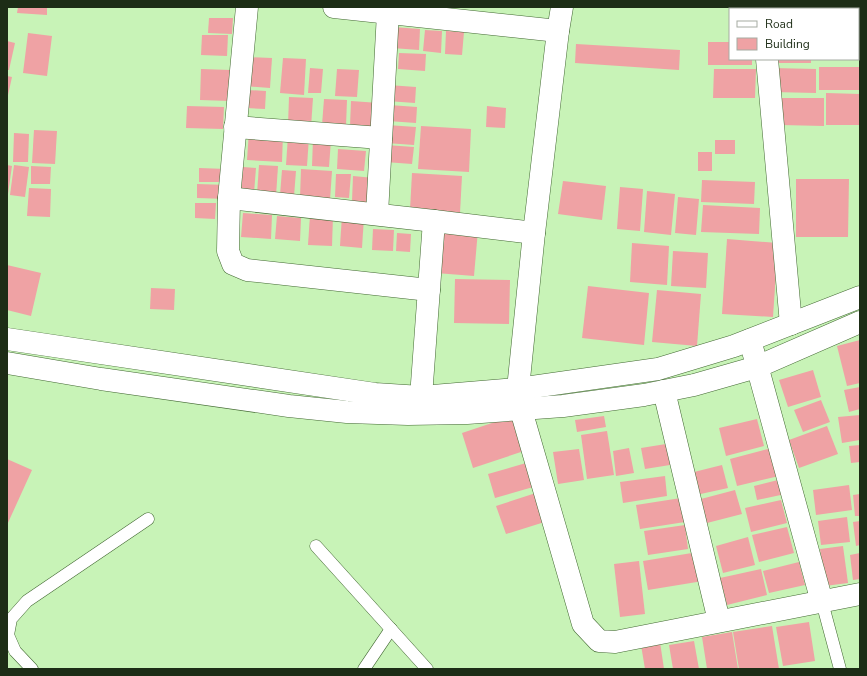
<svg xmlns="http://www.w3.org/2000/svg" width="867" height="676" font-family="'Nunito Sans',sans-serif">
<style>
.building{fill:#efa2a4}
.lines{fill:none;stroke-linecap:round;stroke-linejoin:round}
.service-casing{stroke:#436933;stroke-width:13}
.minor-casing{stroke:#436933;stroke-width:23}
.secondary-casing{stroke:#436933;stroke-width:23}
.service{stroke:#fff;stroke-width:12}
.minor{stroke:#fff;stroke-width:22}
.secondary{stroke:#fff;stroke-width:22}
</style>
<rect width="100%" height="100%" fill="#c8f3b7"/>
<g class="building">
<polygon points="18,7 47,7 47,15 17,13"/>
<rect x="772" y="7" width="38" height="2"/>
<polygon points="209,18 233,18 232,34 208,33"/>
<polygon points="393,27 420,29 419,50 392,48"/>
<polygon points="425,30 442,31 441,53 423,51"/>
<polygon points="446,31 464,32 462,55 445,54"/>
<polygon points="28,33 52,36 47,76 23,73"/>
<polygon points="202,35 228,35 227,56 201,55"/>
<polygon points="7,41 15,43 9,70 7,70"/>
<polygon points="708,42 730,42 730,59 752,59 752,65 708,65"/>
<polygon points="576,44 680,50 679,70 575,63"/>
<polygon points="399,53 426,54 425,71 398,69"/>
<polygon points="246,57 272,58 270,88 244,86"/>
<polygon points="283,58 306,59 304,95 280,93"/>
<rect x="772" y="59" width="39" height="4"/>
<rect x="819" y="67" width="41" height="23"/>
<polygon points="310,68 323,69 321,93 308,93"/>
<polygon points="772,68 816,69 816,93 772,92"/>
<polygon points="201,69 231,70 230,101 200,100"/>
<polygon points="337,69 359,70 357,97 335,96"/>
<polygon points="714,69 756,69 755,98 713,98"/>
<polygon points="7,76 12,77 8,95 7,95"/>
<polygon points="388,85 416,87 415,103 387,101"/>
<polygon points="247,90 266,91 265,109 246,108"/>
<polygon points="826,93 860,94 860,125 826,125"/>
<polygon points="289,97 313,98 311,127 288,125"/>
<polygon points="781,98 824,98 824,126 781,125"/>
<polygon points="324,99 347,100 346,126 322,125"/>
<polygon points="351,101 379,103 377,128 350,126"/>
<polygon points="389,105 417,107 416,123 388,121"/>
<polygon points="187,106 224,107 223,129 186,128"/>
<polygon points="487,106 506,108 505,128 486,127"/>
<polygon points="387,125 416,127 414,145 386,143"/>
<polygon points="421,126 471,129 469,172 418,169"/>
<polygon points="34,130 57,131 55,164 32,163"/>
<polygon points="249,131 283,133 282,162 247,160"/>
<polygon points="14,133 29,134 28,162 13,162"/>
<polygon points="288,136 309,137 307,166 286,165"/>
<polygon points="313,139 331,140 329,167 312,166"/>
<rect x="715" y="140" width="20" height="14"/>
<polygon points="386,145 414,147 412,164 385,162"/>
<polygon points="338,149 366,151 364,171 337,169"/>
<rect x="698" y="152" width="14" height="19"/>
<polygon points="7,165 12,166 8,194 7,194"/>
<polygon points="14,165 29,167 25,197 10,195"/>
<polygon points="259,165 278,166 276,196 257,194"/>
<polygon points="31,166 51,167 50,184 31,184"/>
<polygon points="243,167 256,168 254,193 241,193"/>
<polygon points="199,168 227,169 226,182 199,182"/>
<polygon points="301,169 332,171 330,200 300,198"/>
<polygon points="282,170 296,171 294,196 280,195"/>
<polygon points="412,173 462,176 460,213 410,210"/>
<polygon points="336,174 351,174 349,198 335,197"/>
<polygon points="353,176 374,178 372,203 352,201"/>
<polygon points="796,179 849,179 848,237 796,237"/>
<polygon points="702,180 755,182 754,204 701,202"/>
<polygon points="563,181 606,186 602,220 558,214"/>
<polygon points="197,184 227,185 227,199 197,198"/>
<polygon points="620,187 643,189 640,231 617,229"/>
<polygon points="29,188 51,189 50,217 27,216"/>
<polygon points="647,191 675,194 671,235 644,232"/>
<polygon points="678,197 699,199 696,235 675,233"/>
<polygon points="195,203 216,203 215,219 195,218"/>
<polygon points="703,205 760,208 759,234 701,232"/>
<polygon points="243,213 272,215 271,239 241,237"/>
<polygon points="310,215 333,216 332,246 308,245"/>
<polygon points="342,215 364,217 362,248 340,246"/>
<polygon points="277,216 301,218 300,241 275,239"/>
<polygon points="439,227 478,230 474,276 436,273"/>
<polygon points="373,229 394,230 393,251 372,250"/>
<polygon points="397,233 411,234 410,252 396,251"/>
<polygon points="727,239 778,243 773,317 722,314"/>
<polygon points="632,243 669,246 667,285 630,282"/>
<polygon points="673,251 708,253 706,288 671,286"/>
<polygon points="7,265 41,273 31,316 7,310"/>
<polygon points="455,279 510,280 509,324 454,323"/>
<polygon points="588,286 649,293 644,345 582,338"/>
<polygon points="151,288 175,289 174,310 150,309"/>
<polygon points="657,290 701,294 697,346 652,342"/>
<polygon points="860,340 860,383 847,386 837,346"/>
<polygon points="813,370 821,397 788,407 779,380"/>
<polygon points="860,387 860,409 849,412 844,390"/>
<polygon points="821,400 830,422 803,432 794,410"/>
<polygon points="516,415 527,450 473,468 462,433"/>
<polygon points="860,415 860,440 842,443 838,417"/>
<polygon points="604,416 606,427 577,432 575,420"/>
<polygon points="757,419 764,446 726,456 719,428"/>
<polygon points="827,426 838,454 799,468 789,440"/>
<polygon points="607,431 614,475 587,479 581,435"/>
<polygon points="666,444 670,465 645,469 641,448"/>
<polygon points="860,445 860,462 851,463 849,446"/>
<polygon points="629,448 634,473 616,476 613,451"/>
<polygon points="772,448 779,476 737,486 730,459"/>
<polygon points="579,449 584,480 558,484 553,452"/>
<polygon points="7,459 32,470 7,525"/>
<polygon points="533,461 540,485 495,498 488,474"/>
<polygon points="722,465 728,488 696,495 690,473"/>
<polygon points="665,476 667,496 623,503 620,482"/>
<polygon points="786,478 790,493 757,500 754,486"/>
<polygon points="849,485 852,510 816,515 813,490"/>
<polygon points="735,490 742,514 707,523 701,499"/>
<polygon points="542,491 551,520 506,534 496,506"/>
<polygon points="860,494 860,516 855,516 853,495"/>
<polygon points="681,498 685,522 640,529 636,505"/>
<polygon points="781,500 787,523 751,532 745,508"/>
<polygon points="847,517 850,542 821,545 818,521"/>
<polygon points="860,521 860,545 856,546 853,522"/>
<polygon points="685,525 688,549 648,555 644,531"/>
<polygon points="787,527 794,553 759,562 752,535"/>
<polygon points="748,537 755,565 723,573 716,546"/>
<polygon points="843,546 848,583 825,586 820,549"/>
<polygon points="698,552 703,581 648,590 643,561"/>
<polygon points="860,553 860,579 853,580 850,555"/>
<polygon points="639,561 645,614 620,617 614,564"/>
<polygon points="799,562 805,585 769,593 763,571"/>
<polygon points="761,569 767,595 727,605 720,578"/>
<polygon points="809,622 815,661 783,666 776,627"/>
<polygon points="772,626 779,669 739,669 733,632"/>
<polygon points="732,632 738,669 707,669 702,637"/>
<polygon points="694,641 699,669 673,669 669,645"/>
<polygon points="660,642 664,669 645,669 641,645"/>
</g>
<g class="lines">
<g class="service-casing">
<g id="service">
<polyline points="316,546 427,669"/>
<polyline points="822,602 840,669"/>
<polyline points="32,669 15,651 8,635 11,619 27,601 148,519"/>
<polyline points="364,669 391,629"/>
</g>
</g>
<g class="minor-casing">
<g id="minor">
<polyline points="247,7 229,198 228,251 233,264 247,270 429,290"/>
<polyline points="334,7 558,31"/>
<polyline points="562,7 558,31 534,233 518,389 521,410 583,624 599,641 615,642 860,594"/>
<polyline points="762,7 763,9"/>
<polyline points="767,59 791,324"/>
<polyline points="235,127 381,138"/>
<polyline points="229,198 434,221"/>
<polyline points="377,214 388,13"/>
<polyline points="750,340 822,602"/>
<polyline points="664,391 719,621"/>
<polyline points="421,397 434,221 534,233"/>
</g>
</g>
<g class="secondary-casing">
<g id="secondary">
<polyline points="7,339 375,394 421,397 518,389 658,369 734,346 860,297"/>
<polyline points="7,363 101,379 289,406 347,412 408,414 467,413 563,406 644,395 694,385 757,367 860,322"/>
</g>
</g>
<use href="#service" class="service"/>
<use href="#minor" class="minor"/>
<use href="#secondary" class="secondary"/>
</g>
<rect width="867" height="676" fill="none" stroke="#1d2d16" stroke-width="16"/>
<rect x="729" y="8" width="130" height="52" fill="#ffffff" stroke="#a5aba2"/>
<rect x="737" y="21" width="20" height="6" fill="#ffffff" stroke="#a5aba2"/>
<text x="765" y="28" font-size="12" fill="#1d2d16">Road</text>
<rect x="737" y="38" width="20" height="12" fill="#efa2a4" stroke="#a5aba2"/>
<text x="765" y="48" font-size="12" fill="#1d2d16">Building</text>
</svg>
